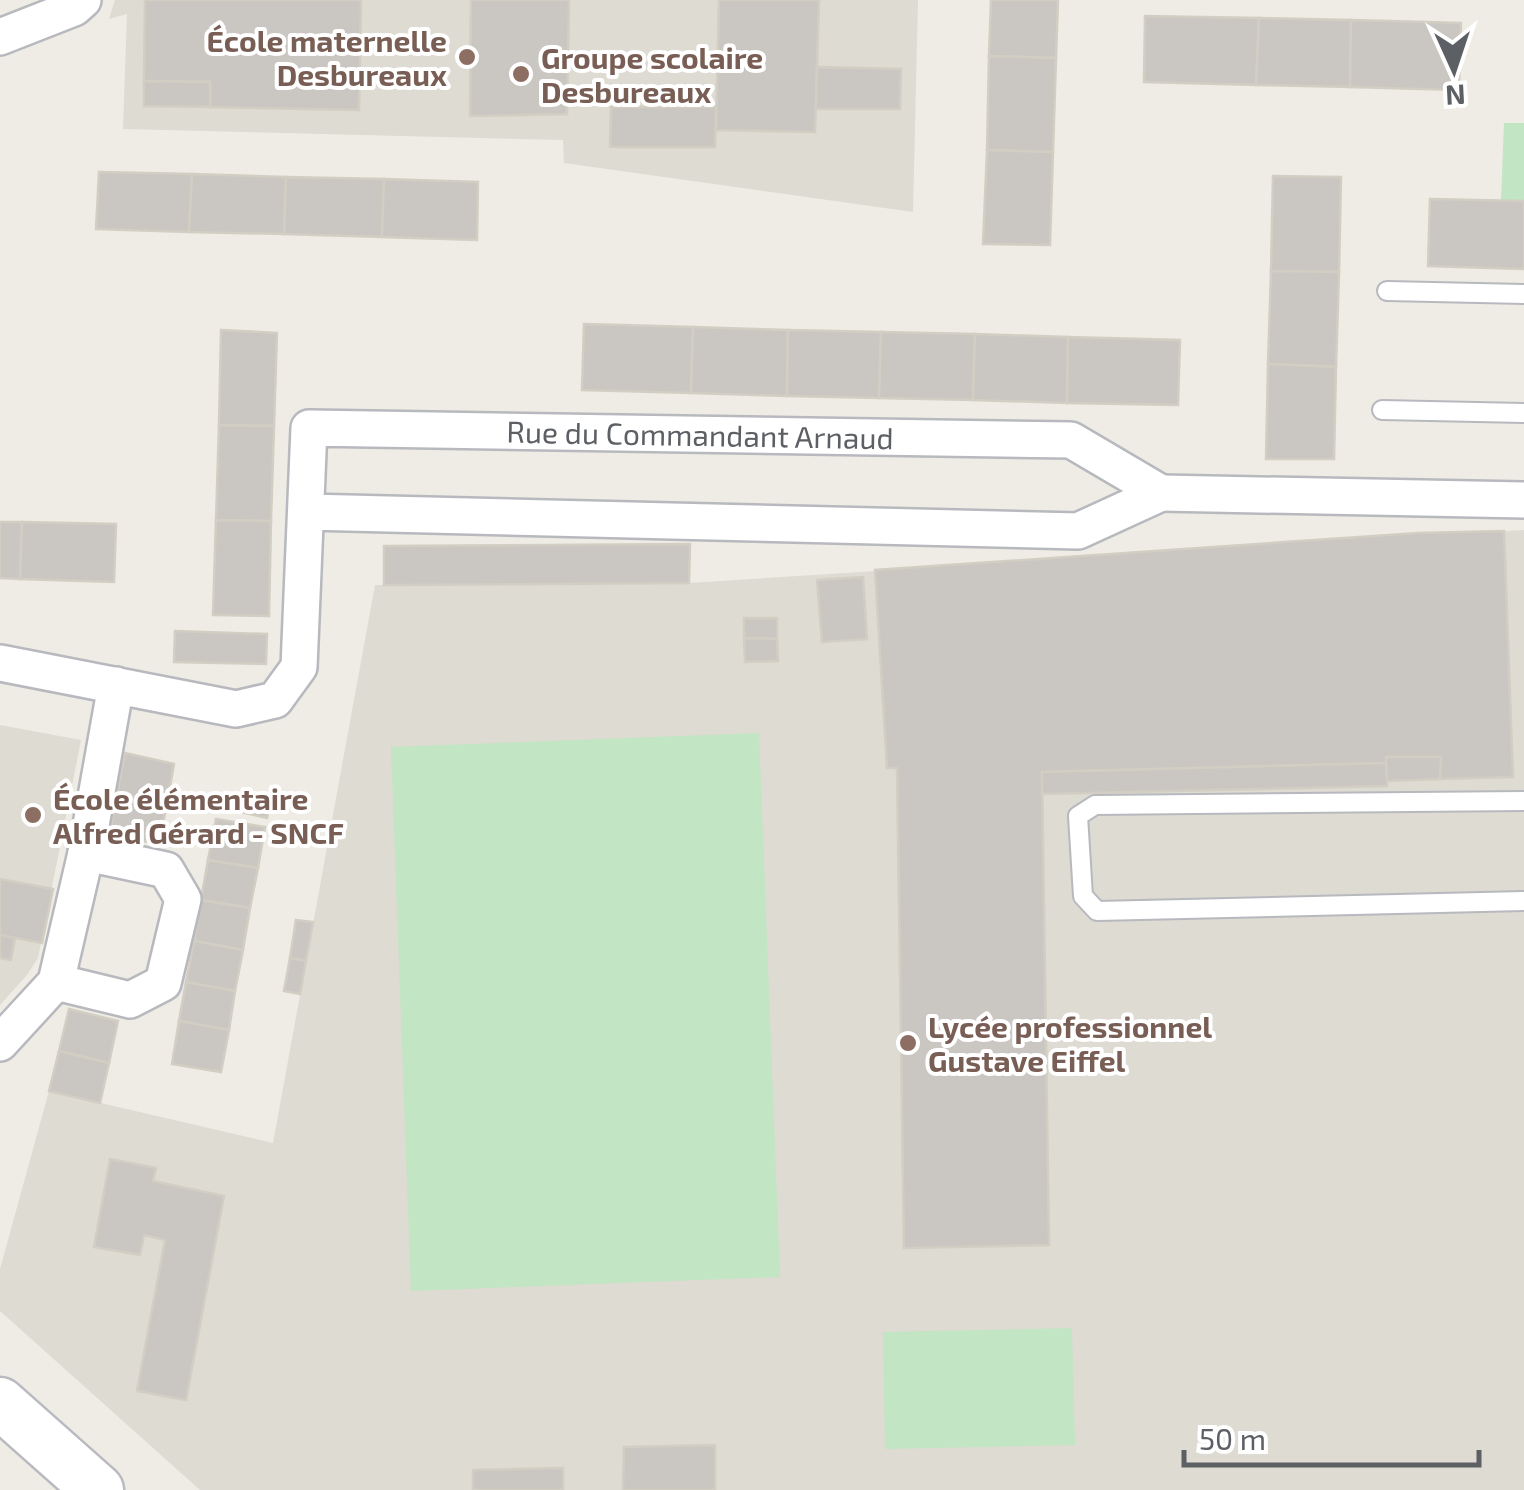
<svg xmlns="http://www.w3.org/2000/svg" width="1524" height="1490" font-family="'Exo 2',sans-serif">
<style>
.education{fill:#dedbd2}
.green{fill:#c2e5c3}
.building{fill:#cac6c1;stroke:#d3cec3;stroke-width:2.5}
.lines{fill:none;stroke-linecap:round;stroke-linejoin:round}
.lane-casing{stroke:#b7b9be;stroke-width:22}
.street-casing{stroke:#b7b9be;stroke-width:40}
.secondary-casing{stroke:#b8bac0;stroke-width:55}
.lane{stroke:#fff;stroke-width:18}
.street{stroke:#fff;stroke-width:35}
.secondary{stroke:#fff;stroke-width:50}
.education-dot{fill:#8d6e63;stroke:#fff;stroke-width:4}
.labels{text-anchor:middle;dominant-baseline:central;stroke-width:8;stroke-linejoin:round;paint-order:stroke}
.education-label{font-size:30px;font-weight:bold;fill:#785e54;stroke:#fff;text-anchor:start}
.street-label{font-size:30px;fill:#5c5f64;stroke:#fff}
</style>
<rect width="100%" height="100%" fill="#eeece4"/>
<g class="education">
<polygon points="115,0 918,0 913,212 564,163 563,140 123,129 127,14 109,19"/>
<polygon points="1524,530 1524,1490 200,1490 0,1311 0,1269 49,1091 273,1143 375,585 689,583"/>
<polygon points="0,725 81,740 38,958 27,975 0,1005"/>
</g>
<g class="green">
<polygon points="1504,123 1524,123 1524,201 1501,201"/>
<polygon points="759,733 780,1277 411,1291 391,747"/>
<polygon points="1072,1328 1075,1445 885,1449 883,1332"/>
</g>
<g class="building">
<polygon points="145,0 361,0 359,110 210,107 210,82 144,81"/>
<polygon points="471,0 569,0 567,114 470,116"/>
<polygon points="719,0 819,0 815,132 716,130"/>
<polygon points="991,0 1058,0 1056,58 989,56"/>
<polygon points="1145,16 1259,18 1256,85 1144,82"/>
<polygon points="1259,18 1351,20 1350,87 1256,85"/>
<polygon points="1351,20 1461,23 1459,90 1350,87"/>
<polygon points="989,56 1056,58 1053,152 987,150"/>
<polygon points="817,67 901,69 900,109 816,109"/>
<polygon points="144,81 210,82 210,107 144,106"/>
<polygon points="611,107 716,107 715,147 610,147"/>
<polygon points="987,150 1053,152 1050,245 983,244"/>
<polygon points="99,172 192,174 189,232 96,229"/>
<polygon points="192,174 286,177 284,234 189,232"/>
<polygon points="1273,176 1341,177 1339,272 1271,271"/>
<polygon points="286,177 384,179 382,237 284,234"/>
<polygon points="384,179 478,182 477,240 382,237"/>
<polygon points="1430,199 1524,201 1524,269 1428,266"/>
<polygon points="1271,271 1339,272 1336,367 1268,364"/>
<polygon points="584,324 693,327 691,393 582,390"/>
<polygon points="693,327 788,330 787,396 691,393"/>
<polygon points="221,330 277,333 274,426 219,425"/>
<polygon points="788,330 881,332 879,398 787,396"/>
<polygon points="881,332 975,334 973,400 879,398"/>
<polygon points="975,334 1068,337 1067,403 973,400"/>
<polygon points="1068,337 1180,340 1178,405 1067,403"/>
<polygon points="1268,364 1336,367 1334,459 1266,459"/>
<polygon points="219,425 274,426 271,521 216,520"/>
<polygon points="216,520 271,521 269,616 213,615"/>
<polygon points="0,522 22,522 20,579 0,578"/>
<polygon points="22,522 116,524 114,582 20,579"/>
<polygon points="1504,531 1513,777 1440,779 1441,757 1386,757 1386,763 1042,772 1049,1245 904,1248 897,768 887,768 875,570 1418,533"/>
<polygon points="690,544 689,583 384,585 384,546"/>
<polygon points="863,577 867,639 822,642 817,580"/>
<polygon points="744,618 777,618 777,639 744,638"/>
<polygon points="175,631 267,634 266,664 174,662"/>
<polygon points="744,638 777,639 778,661 745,662"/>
<polygon points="125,753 174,764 167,803 117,794"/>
<polygon points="1386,757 1441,757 1440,779 1387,781"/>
<polygon points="1386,763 1387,786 1042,794 1042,772"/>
<polygon points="117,794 167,803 159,844 110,835"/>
<polygon points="244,797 270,802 267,818 241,812"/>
<polygon points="216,819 265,827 258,868 208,860"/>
<polygon points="208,860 258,868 250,908 201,900"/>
<polygon points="0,879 53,889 42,943 0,935"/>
<polygon points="201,900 250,908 243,950 194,941"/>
<polygon points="296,920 313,922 306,961 290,958"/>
<polygon points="0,935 15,938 11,960 0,958"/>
<polygon points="194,941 243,950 235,991 186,982"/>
<polygon points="290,958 306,961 300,994 284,991"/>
<polygon points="186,982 235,991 229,1030 179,1021"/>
<polygon points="69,1009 118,1021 109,1063 59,1051"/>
<polygon points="179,1021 229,1030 221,1072 172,1064"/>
<polygon points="59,1051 109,1063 100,1103 49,1091"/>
<polygon points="110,1159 156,1168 153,1181 224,1196 186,1400 137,1391 165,1240 144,1235 140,1255 94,1247"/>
<polygon points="715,1445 715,1490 623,1490 624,1447"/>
<polygon points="563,1468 563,1490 473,1490 473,1470"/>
</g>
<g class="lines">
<g class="lane-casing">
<g id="lane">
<polyline points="1387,291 1524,294"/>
<polyline points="1382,410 1524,413"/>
<polyline points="1524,801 1095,805 1078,816 1083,896 1097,911 1524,901"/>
</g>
</g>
<g class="street-casing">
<g id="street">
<polyline points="0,37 74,8 83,0"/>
<polyline points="1161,493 1524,500"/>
<polyline points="0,663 236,709 275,700 299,667 309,428 1071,440 1161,493 1078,531 307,512"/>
<polyline points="56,982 130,1000 163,983 183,899 166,870 86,853"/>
<polyline points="0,1043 56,982 86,853 116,685"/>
</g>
</g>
<g class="secondary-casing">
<polyline id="secondary" points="0,1403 98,1490"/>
</g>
<use href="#lane" class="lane"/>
<use href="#street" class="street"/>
<use href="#secondary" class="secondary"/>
</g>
<g class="education-dot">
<circle cx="467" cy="57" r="10"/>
<circle cx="521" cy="74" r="10"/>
<circle cx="33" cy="815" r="10"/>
<circle cx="908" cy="1043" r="10"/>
</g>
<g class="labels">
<g class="education-label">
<text x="447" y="40" text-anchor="end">École maternelle<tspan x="447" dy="34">Desbureaux</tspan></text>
<text x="541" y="57">Groupe scolaire<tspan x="541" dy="34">Desbureaux</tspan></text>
<text x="53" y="798">École élémentaire<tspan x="53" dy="34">Alfred Gérard - SNCF</tspan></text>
<text x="928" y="1026">Lycée professionnel<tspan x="928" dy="34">Gustave Eiffel</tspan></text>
</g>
<g class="street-label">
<text transform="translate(700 434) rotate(1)">Rue du Commandant Arnaud</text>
</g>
</g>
<g transform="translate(1454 70) rotate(177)" stroke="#ffffff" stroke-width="8" paint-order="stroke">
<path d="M0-8L18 38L0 25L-18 38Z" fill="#5c5f64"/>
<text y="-15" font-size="28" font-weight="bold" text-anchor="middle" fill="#5c5f64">N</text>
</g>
<path d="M1184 1450v15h295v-15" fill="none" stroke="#5c5f64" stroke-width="5"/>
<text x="1199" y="1450" font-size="30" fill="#5c5f64" stroke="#ffffff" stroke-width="8" paint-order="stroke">50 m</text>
</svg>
